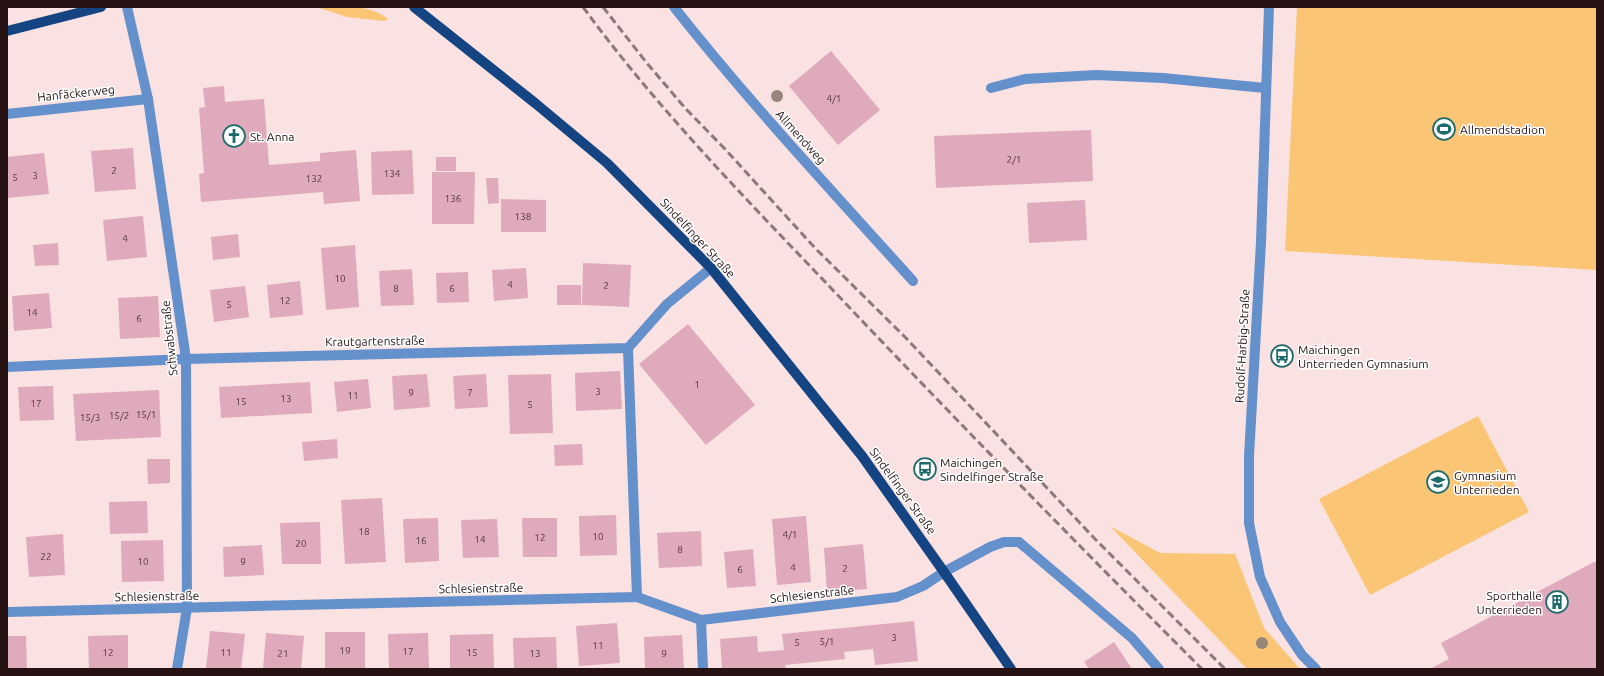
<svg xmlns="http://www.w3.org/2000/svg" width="1604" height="676" font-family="Ubuntu,sans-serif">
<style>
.green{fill:#fbc576}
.building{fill:#e0aabd}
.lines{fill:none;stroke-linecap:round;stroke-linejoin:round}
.minor{stroke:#6490cb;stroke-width:10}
.major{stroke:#144582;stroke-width:10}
.rail{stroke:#8f7879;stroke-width:3;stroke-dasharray:8 4;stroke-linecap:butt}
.tree{fill:#98857a}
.labels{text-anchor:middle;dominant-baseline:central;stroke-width:3;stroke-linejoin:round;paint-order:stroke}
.number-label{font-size:10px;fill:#54383e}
.street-label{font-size:12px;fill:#261213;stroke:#fff}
.poi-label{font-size:12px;fill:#261213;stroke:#fff;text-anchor:start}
</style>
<rect width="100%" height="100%" fill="#fae1e2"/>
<g class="green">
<path d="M316,7C340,7 368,3 388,19L384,21L347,17Z"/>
<polygon points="1297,7 1597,7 1597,270 1285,251"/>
<polygon points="1478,416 1529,512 1370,595 1319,499"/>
<polygon points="1110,526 1160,553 1235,554 1264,628 1300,669 1247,669"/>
</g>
<g class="building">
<polygon points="831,51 880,110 838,145 789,86"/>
<polygon points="224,86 225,102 264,99 269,165 320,161 320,153 356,150 360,201 324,204 323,192 201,202 199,174 204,173 199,108 205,107 203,88"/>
<polygon points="1091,130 1093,181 936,188 934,136"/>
<polygon points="133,148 136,189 95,192 91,151"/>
<polygon points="412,150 414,194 372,195 371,152"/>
<polygon points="44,153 49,194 7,198 7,157"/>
<rect x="436" y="157" width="20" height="14"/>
<polygon points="432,172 475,172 474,224 432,224"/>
<polygon points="486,178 498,178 499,203 488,204"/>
<polygon points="501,199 546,200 546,232 501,232"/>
<polygon points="1085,200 1087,240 1029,243 1027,203"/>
<polygon points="143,216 147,257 107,261 103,220"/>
<polygon points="238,234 240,257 213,260 211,237"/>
<polygon points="58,243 59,265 35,266 33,245"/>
<polygon points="355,245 359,307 326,310 321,248"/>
<polygon points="583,263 631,265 629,307 582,305"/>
<polygon points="526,268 528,298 494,301 492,270"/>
<polygon points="412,269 414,305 381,306 379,271"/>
<polygon points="468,272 469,302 437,303 436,273"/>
<polygon points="300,281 303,315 270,318 267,285"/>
<rect x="557" y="285" width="24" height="20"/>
<polygon points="245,286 249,317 214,322 210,290"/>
<polygon points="49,293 52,328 14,331 12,296"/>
<polygon points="158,296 160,337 120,339 118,298"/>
<polygon points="688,324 755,405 706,445 639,364"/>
<polygon points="620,371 622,409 576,411 575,373"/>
<polygon points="427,374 430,407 394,410 392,376"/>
<polygon points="486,374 488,407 455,409 453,376"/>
<polygon points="551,374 553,433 510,434 508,375"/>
<polygon points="368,379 371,408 337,412 334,382"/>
<polygon points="310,382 312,413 221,418 219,387"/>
<polygon points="53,386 54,420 20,421 18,387"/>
<polygon points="159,390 161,437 76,441 73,394"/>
<polygon points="337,439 338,458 304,461 302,442"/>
<polygon points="582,444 583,465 555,466 554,445"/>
<polygon points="147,459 170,459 170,483 148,484"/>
<polygon points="382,498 386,562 345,564 341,500"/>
<polygon points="147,501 148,533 110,534 109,502"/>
<polygon points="616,515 617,555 580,556 579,516"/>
<polygon points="806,516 811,582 777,585 772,519"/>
<polygon points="438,518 439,561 405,563 403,519"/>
<polygon points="522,518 557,518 557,557 523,557"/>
<polygon points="497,519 499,557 463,558 461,520"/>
<polygon points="320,522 321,564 282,564 280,523"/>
<polygon points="701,531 702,566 659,568 657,533"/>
<polygon points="63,534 65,575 29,577 26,537"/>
<polygon points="163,540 164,581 122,582 121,541"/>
<polygon points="863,544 867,589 827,592 824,548"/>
<polygon points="262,545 264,575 224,577 223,547"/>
<polygon points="753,549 756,586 727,588 724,552"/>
<polygon points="1594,562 1597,562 1597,669 1430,669 1449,659 1441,643"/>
<polygon points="914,621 918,661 875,665 873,649 844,652 845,659 785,665 786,669 722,669 720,639 757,636 758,652 784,650 782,634"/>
<polygon points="617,623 620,663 579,666 576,626"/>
<polygon points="210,631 245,634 241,669 206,669"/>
<rect x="325" y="632" width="40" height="37"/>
<polygon points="266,633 304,636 301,669 263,669"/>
<polygon points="428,633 429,669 389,669 388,634"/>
<polygon points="493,634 494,669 450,669 450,635"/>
<polygon points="128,635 128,669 89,669 88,636"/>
<polygon points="682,635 684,669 645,669 644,637"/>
<polygon points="7,636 26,636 27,669 7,669"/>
<polygon points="556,637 557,668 514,669 513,638"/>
<polygon points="1114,642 1132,669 1089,669 1084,662"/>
</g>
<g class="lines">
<g class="minor">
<polyline points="127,7 148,99 186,359 187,608 177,669"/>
<path d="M674,7C749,102 832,191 913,281"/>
<polyline points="1269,7 1261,242 1249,456 1249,523 1260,577 1280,622 1302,655 1316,669"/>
<polyline points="991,88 1025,79 1096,75 1163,78 1265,88"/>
<polyline points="7,114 148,99"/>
<polyline points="628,348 637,597"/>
<polyline points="7,367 186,359 628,348 667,304 711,268"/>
<polyline points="7,612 637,597 701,620 897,597 923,586 944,572 990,547 1004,542 1019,542 1132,638 1159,669"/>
<polyline points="701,620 703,669"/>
</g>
<g class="major">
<polyline points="414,7 535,103 607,163 711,268 862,456 944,572 1011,669"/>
<polyline points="7,31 101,7"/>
</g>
<g class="rail">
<path d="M583,7C657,108 744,197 830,287C952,416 1076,543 1202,669"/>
<polyline points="603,7 646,62 685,108 725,149 815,248 906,338 1095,539 1225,669"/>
</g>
</g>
<g class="tree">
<circle cx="777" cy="96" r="6"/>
<circle cx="1262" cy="643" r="6"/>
</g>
<defs>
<g id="stadium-ring" transform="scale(1.15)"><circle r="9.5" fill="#fff" stroke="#1e6b6b" stroke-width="1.5"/><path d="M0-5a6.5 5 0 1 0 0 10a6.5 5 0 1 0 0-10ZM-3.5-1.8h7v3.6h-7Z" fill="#1e6b6b"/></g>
<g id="church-ring" transform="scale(1.15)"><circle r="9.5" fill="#fff" stroke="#1e6b6b" stroke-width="1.5"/><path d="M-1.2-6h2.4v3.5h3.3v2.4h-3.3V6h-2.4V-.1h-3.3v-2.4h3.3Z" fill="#1e6b6b"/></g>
<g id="bus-ring" transform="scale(1.15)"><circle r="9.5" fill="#fff" stroke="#1e6b6b" stroke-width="1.5"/><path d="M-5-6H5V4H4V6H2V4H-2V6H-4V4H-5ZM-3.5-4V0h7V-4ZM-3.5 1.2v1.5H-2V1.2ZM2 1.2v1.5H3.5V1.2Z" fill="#1e6b6b"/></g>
<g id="school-ring" transform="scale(1.15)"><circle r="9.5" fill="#fff" stroke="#1e6b6b" stroke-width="1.5"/><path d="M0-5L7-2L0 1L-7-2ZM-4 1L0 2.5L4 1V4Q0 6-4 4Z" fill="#1e6b6b"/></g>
<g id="building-ring" transform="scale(1.15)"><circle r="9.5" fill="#fff" stroke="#1e6b6b" stroke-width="1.5"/><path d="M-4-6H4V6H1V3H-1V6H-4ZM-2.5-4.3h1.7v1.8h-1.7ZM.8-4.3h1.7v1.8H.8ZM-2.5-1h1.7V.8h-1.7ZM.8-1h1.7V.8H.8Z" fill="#1e6b6b"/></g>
</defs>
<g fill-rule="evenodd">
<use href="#stadium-ring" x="1444" y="129"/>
<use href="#church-ring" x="234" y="136"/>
<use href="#bus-ring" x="1282" y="356"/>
<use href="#bus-ring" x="925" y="469"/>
<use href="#school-ring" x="1438" y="482"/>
<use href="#building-ring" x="1557" y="602"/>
</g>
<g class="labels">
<g class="number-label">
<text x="834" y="98">4/1</text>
<text x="1014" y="159">2/1</text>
<text x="114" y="170">2</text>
<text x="392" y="173">134</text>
<text x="35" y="175">3</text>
<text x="15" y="177">5</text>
<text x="314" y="178">132</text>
<text x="453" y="198">136</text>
<text x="523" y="216">138</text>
<text x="125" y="238">4</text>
<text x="340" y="278">10</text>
<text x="510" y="284">4</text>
<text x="606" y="285">2</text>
<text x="396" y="288">8</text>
<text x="452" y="288">6</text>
<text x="285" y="300">12</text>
<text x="229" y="304">5</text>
<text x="32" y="312">14</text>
<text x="139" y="318">6</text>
<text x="697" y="384">1</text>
<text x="598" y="391">3</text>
<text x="411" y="392">9</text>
<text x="470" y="392">7</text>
<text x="353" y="395">11</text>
<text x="286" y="398">13</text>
<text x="241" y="401">15</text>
<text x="36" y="403">17</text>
<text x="530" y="404">5</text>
<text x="146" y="414">15/1</text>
<text x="119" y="415">15/2</text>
<text x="90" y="417">15/3</text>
<text x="364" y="531">18</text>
<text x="790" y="534">4/1</text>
<text x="598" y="536">10</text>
<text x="540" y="537">12</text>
<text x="480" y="539">14</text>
<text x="421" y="540">16</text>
<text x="301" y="543">20</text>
<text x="680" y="549">8</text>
<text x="46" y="556">22</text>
<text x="143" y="561">10</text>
<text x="243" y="561">9</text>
<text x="793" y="567">4</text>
<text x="845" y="568">2</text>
<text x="740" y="569">6</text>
<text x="894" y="637">3</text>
<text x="827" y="641">5/1</text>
<text x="797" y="642">5</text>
<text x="598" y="645">11</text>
<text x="345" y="650">19</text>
<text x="408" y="651">17</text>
<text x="108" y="652">12</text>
<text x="226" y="652">11</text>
<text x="472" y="652">15</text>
<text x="283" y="653">21</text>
<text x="535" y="653">13</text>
<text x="664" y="653">9</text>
</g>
<g class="street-label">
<text transform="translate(76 93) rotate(-6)">Hanfäckerweg</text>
<text transform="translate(801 137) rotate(48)">Allmendweg</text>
<text transform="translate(698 238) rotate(47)">Sindelfinger Straße</text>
<text transform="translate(169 338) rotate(-96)">Schwabstraße</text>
<text transform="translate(375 341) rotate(-1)">Krautgartenstraße</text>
<text transform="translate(1242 346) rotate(-87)">Rudolf-Harbig-Straße</text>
<text transform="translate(903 491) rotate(54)">Sindelfinger Straße</text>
<text transform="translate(481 588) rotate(-1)">Schlesienstraße</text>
<text transform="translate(812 594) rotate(-6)">Schlesienstraße</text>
<text transform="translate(157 596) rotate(-1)">Schlesienstraße</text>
</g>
<g class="poi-label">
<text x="1460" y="129">Allmendstadion</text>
<text x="250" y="136">St. Anna</text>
<text x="1298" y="349">Maichingen<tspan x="1298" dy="14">Unterrieden Gymnasium</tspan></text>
<text x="940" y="462">Maichingen<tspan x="940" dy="14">Sindelfinger Straße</tspan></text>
<text x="1454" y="475">Gymnasium<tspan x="1454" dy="14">Unterrieden</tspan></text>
<text x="1542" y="595" text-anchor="end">Sporthalle<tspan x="1542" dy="14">Unterrieden</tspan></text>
</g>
</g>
<rect width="1604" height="676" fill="none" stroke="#261213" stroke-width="16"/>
</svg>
